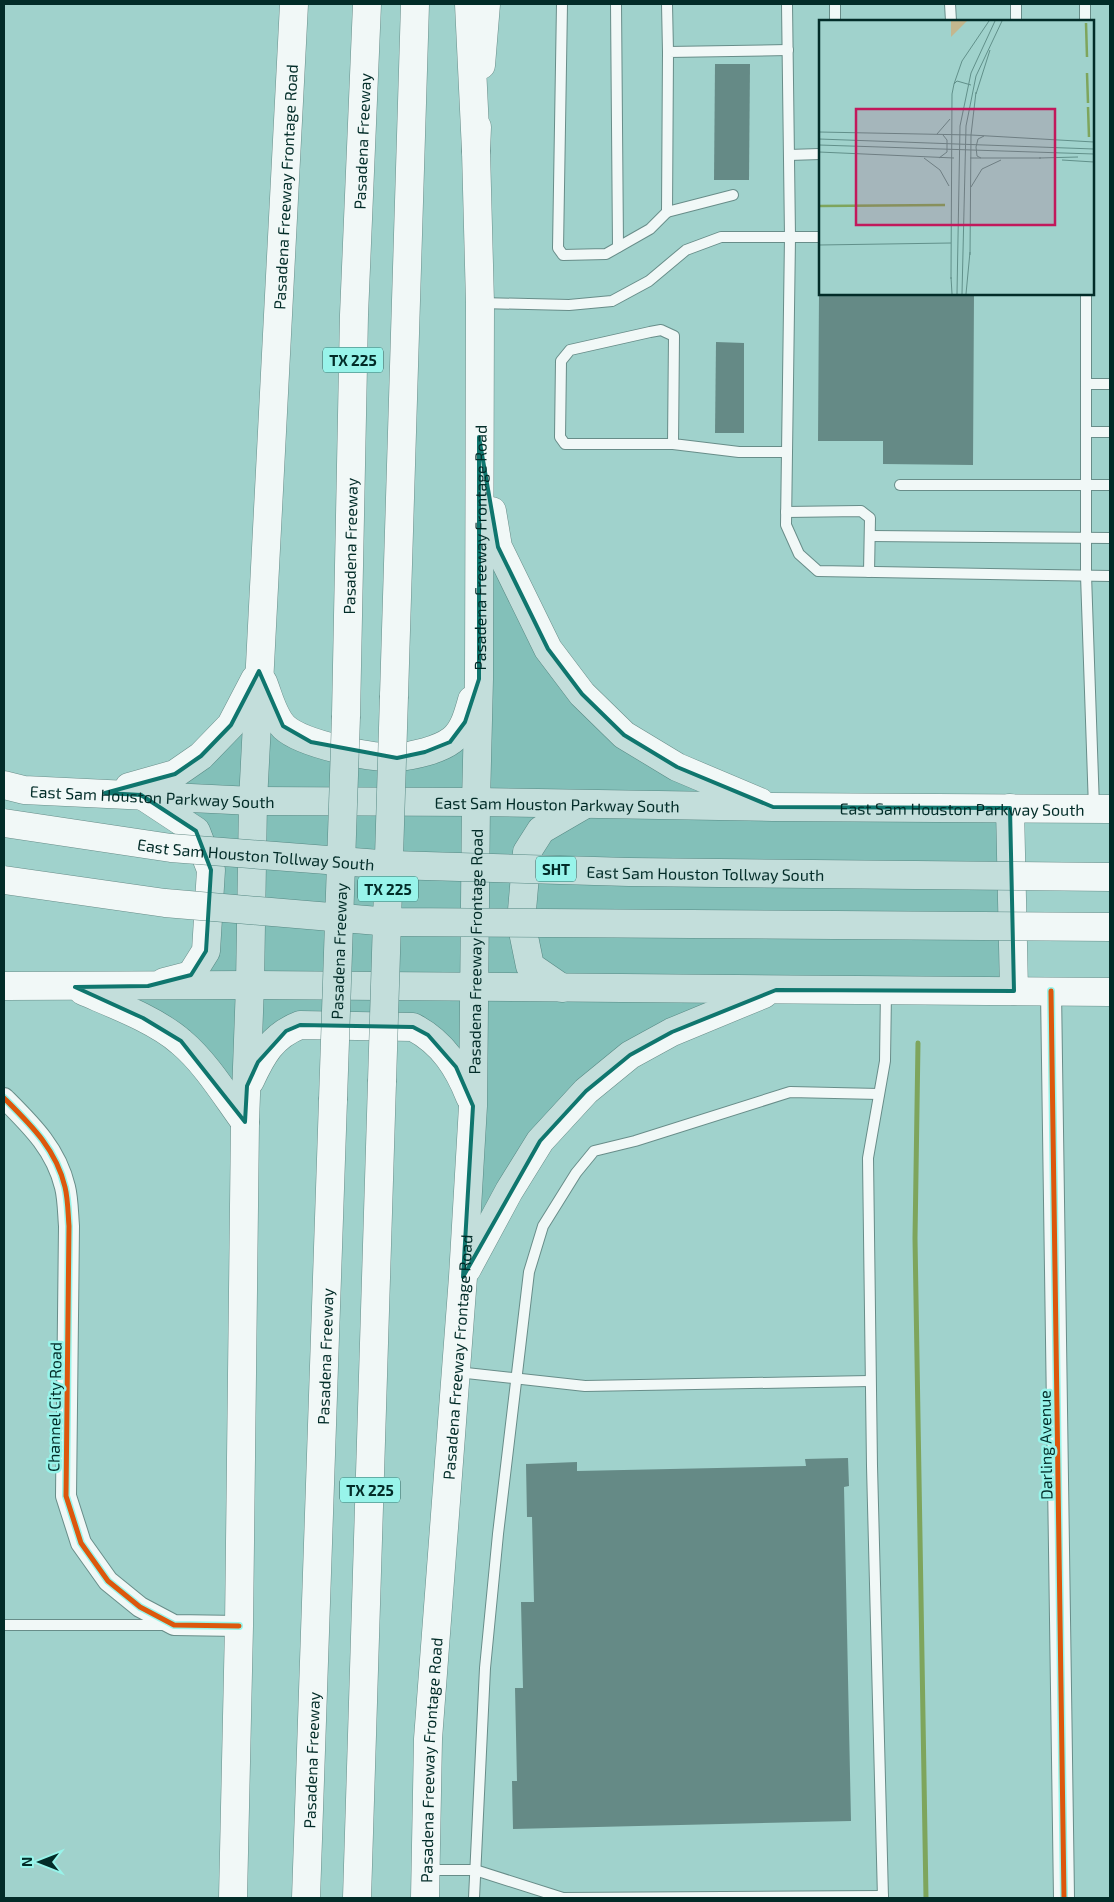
<svg xmlns="http://www.w3.org/2000/svg" width="1114" height="1902" font-family="'Exo 2',sans-serif">
<style>
.lines{fill:none;stroke-linecap:round;stroke-linejoin:round}
.stream{stroke:#7ea55c;stroke-width:5}
.building{fill:#658a86}
.service-casing{stroke:#688d89;stroke-width:12}
.minor-casing{stroke:#688d89;stroke-width:22}
.secondary-casing{stroke:#688d89;stroke-width:29}
.motorway-casing{stroke:#688d89;stroke-width:29}
.service{stroke:#f1f8f7;stroke-width:10}
.minor{stroke:#f1f8f7;stroke-width:20}
.secondary{stroke:#f1f8f7;stroke-width:28}
.motorway{stroke:#f1f8f7;stroke-width:28}
.motorway-bridge-casing{stroke:#688d89;stroke-width:29;stroke-linecap:butt}
.motorway-bridge{stroke:#f1f8f7;stroke-width:28}
.cycleway-casing{stroke:#98f4ea;stroke-width:8}
.cycleway{stroke:#dc570d;stroke-width:5}
.marked{fill:#0f766e;fill-opacity:0.2;stroke:#0f766e;stroke-width:4;stroke-linejoin:round}
.labels{text-anchor:middle;dominant-baseline:central;stroke-width:5;stroke-linejoin:round;paint-order:stroke}
.shield{fill:#98f4ea;stroke:#2f6862;stroke-width:1}
.shield-label{font-size:15px;font-weight:bold;fill:#022c28}
.street-label{font-size:16px;fill:#022c28;stroke:#98f4ea}
.inset-river{fill:none;stroke:#7ea55c;stroke-width:2.5}
.inset-road{fill:none;stroke:#61908a;stroke-width:1}
.view{fill:#c2185b;fill-opacity:0.15;stroke:#c2185b;stroke-width:2.5}
.inset-edge{fill:none;stroke:#022c28;stroke-width:2.5}
</style>
<rect width="100%" height="100%" fill="#a0d2cc"/>
<g class="lines">
<polyline class="stream" points="918,1043 915,1238 926,1898"/>
</g>
<g class="building">
<polygon points="715,64 750,64 749,180 714,180"/>
<polygon points="819,294 974,294 973,465 883,464 883,441 818,441"/>
<polygon points="716,342 744,343 744,433 715,433"/>
<polygon points="848,1458 849,1486 844,1487 851,1821 513,1829 512,1781 517,1781 515,1688 523,1688 521,1602 534,1602 532,1517 527,1517 526,1464 577,1462 577,1471 806,1466 805,1459"/>
</g>
<g class="lines">
<g class="service-casing">
<g id="service">
<polyline points="562,4 558,248 563,255 606,254 650,229 667,212 668,52 788,50"/>
<polyline points="616,4 618,247"/>
<polyline points="667,4 668,52"/>
<polyline points="835,4 835,21"/>
<polyline points="950,4 951,21"/>
<polyline points="1085,4 1085,21"/>
<polyline points="1016,21 1016,4"/>
<polyline points="789,155 820,154"/>
<polyline points="667,212 733,195"/>
<polyline points="820,237 790,237 786,525 799,554 818,571 1110,576"/>
<polyline points="1086,294 1086,575 1094,808"/>
<polyline points="481,303 569,305 612,301 649,281 686,250 721,237 790,237 787,4"/>
<polyline points="1086,384 1110,384"/>
<polyline points="1086,432 1110,432"/>
<polyline points="673,444 674,336 661,330 650,332 570,350 561,361 560,437 565,444 673,444 739,452 787,452"/>
<polyline points="900,485 1110,485"/>
<polyline points="786,512 861,511 870,518 869,572"/>
<polyline points="870,536 1110,538"/>
<polyline points="457,1372 585,1386 870,1381"/>
<polyline points="4,1625 166,1625"/>
<polyline points="426,1870 475,1870 563,1898 883,1896"/>
<polyline points="474,1898 485,1668 498,1534 529,1272 543,1226 576,1173 594,1151 635,1141 790,1092 879,1094"/>
<polyline points="883,1898 872,1466 868,1158 885,1061 886,991"/>
</g>
</g>
<g class="minor-casing">
<g id="minor">
<polyline points="1051,991 1064,1898"/>
<path d="M4,1098C31,1125 56,1149 65,1187C68,1199 68,1214 69,1226L66,1496L81,1543L108,1581L140,1607L174,1625L239,1626"/>
</g>
</g>
<g class="secondary-casing">
<g id="secondary">
<polyline points="481,65 486,4"/>
<polyline points="492,511 498,547 548,649 582,694 624,735 677,767 760,802"/>
<path d="M263,682C269,697 273,716 284,727C302,744 373,759 397,757C413,756 439,750 452,740C464,731 468,714 472,700"/>
<path id="s1" d="M4,785L24,790L253,801L476,802L773,807L1110,809"/>
<polyline points="129,787 175,774 201,756 231,725 255,679"/>
<polyline points="143,796 196,831 211,870 206,951 191,975 164,982"/>
<polyline points="1010,808 1014,991"/>
<polyline points="4,986 250,985 1110,992"/>
<polyline points="562,988 530,966 521,922 527,852 541,830 584,805"/>
<path d="M83,991C113,1004 156,1020 181,1042C206,1063 226,1096 245,1122"/>
<path d="M250,1081C262,1055 272,1036 300,1025L413,1027C443,1043 458,1067 470,1097"/>
<polyline points="467,1269 509,1191 540,1141 586,1091 630,1055 672,1032 764,994"/>
<path id="s2" d="M233,1898L239,1626L245,1122L250,985L253,801L294,4"/>
<path id="s3" d="M425,1898L428,1739L463,1277L473,1106L476,802L479,679L480,303L476,151L477,127"/>
</g>
</g>
<g class="motorway-casing">
<g id="motorway">
<polyline points="469,4 476,151"/>
<polyline points="394,696 415,4"/>
<path id="s4" d="M346,716L354,315L367,4"/>
<path id="s5" d="M306,1898L333,1100"/>
<polyline points="357,1898 382,1082"/>
</g>
</g>
<use href="#service" class="service"/>
<use href="#minor" class="minor"/>
<use href="#secondary" class="secondary"/>
<use href="#motorway" class="motorway"/>
<g class="motorway-bridge-casing">
<g id="motorway-bridge">
<path id="s6" d="M4,823L171,848L392,865L629,872L1110,877"/>
<polyline points="4,880 165,903 390,922 1110,927"/>
<polyline points="382,1082 394,696"/>
<path id="s7" d="M333,1100L346,716"/>
</g>
</g>
<use href="#motorway-bridge" class="motorway-bridge"/>
<g class="cycleway-casing">
<g id="cycleway">
<polyline points="1051,991 1064,1898"/>
<path d="M4,1098C31,1125 56,1149 65,1187C68,1199 68,1214 69,1226L66,1496L81,1543L108,1581L140,1607L174,1625L239,1626"/>
</g>
</g>
<use href="#cycleway" class="cycleway"/>
</g>
<path class="marked" d="M479,437L498,547L548,649L582,694L624,735L677,767L773,807L1010,808L1014,991L776,990L672,1032L630,1055L586,1091L540,1141L463,1277L473,1106L456,1067L428,1035L413,1027L300,1025L286,1031L258,1062L247,1086L245,1122L181,1041L143,1018L75,987L148,986L191,975L206,951L211,870L196,831L141,795L105,793L175,774L201,756L231,725L259,671L283,726L311,742L397,758L425,752L450,742L465,722L479,679Z"/>
<g class="labels">
<g class="shield">
<rect x="323" y="347.5" width="60" height="25" rx="4"/>
<rect x="536" y="856.5" width="40" height="25" rx="4"/>
<rect x="358" y="876.5" width="60" height="25" rx="4"/>
<rect x="340" y="1477.5" width="60" height="25" rx="4"/>
</g>
<g class="shield-label">
<text x="353" y="360">TX 225</text>
<text x="556" y="869">SHT</text>
<text x="388" y="889">TX 225</text>
<text x="370" y="1490">TX 225</text>
</g>
<g class="street-label">
<text stroke="none"><textPath href="#s4" startOffset="575">Pasadena Freeway</textPath></text>
<text stroke="none"><textPath href="#s2" startOffset="1712">Pasadena Freeway Frontage Road</textPath></text>
<text stroke="none"><textPath href="#s4" startOffset="170">Pasadena Freeway</textPath></text>
<text stroke="none"><textPath href="#s3" startOffset="1352">Pasadena Freeway Frontage Road</textPath></text>
<text stroke="none"><textPath href="#s1" startOffset="149">East Sam Houston Parkway South</textPath></text>
<text stroke="none"><textPath href="#s1" startOffset="554">East Sam Houston Parkway South</textPath></text>
<text stroke="none"><textPath href="#s1" startOffset="959">East Sam Houston Parkway South</textPath></text>
<text stroke="none"><textPath href="#s6" startOffset="254">East Sam Houston Tollway South</textPath></text>
<text stroke="none"><textPath href="#s6" startOffset="704">East Sam Houston Tollway South</textPath></text>
<text stroke="none"><textPath href="#s7" startOffset="149">Pasadena Freeway</textPath></text>
<text stroke="none"><textPath href="#s3" startOffset="948">Pasadena Freeway Frontage Road</textPath></text>
<text stroke="none"><textPath href="#s5" startOffset="542">Pasadena Freeway</textPath></text>
<text stroke="none"><textPath href="#s3" startOffset="542">Pasadena Freeway Frontage Road</textPath></text>
<text transform="translate(54 1407) rotate(-89)">Channel City Road</text>
<text transform="translate(1045 1445) rotate(-91)">Darling Avenue</text>
<text stroke="none"><textPath href="#s3" startOffset="138">Pasadena Freeway Frontage Road</textPath></text>
<text stroke="none"><textPath href="#s5" startOffset="138">Pasadena Freeway</textPath></text>
</g>
</g>
<g transform="translate(819 20)">
<rect width="275" height="275" fill="#a0d2cc"/>
<path d="M132,1H148L132,17Z" fill="#c4b78e"/>
<path class="inset-river" d="M267,3L268,37M268,53L269,83M269,87L270,117M0,186L126,185"/>
<path class="inset-road" d="M135,64L143,41L170,1M157,74L171,30M0,112L152,115L275,122M118,114L131,99M0,119L275,129M0,125L275,134M0,132L135,138M105,138L121,150L130,166M120,138L128,132V120L124,115M151,138H222M162,138L158,136L157,127L159,119L165,116M220,138L259,137M243,140L275,142M152,167L163,149L182,140M0,225L132,223M151,235L152,115L157,72M132,257L133,274M132,259L133,74L135,64L138,61L152,65M138,274L141,106L152,53L176,1M143,274L147,106L157,56L183,1M147,274L151,232"/>
<path class="view" d="M37,89H236V205H37Z"/>
<rect width="275" height="275" class="inset-edge"/>
</g>
<rect width="1114" height="1902" fill="none" stroke="#022c28" stroke-width="10"/>
<g transform="translate(40 1862) rotate(270)" stroke="#98f4ea" stroke-width="4" paint-order="stroke">
<path d="M0-4L9 19L0 12L-9 19Z" fill="#022c28"/>
<text y="-8" font-size="14" font-weight="bold" text-anchor="middle" fill="#022c28">N</text>
</g>
</svg>
